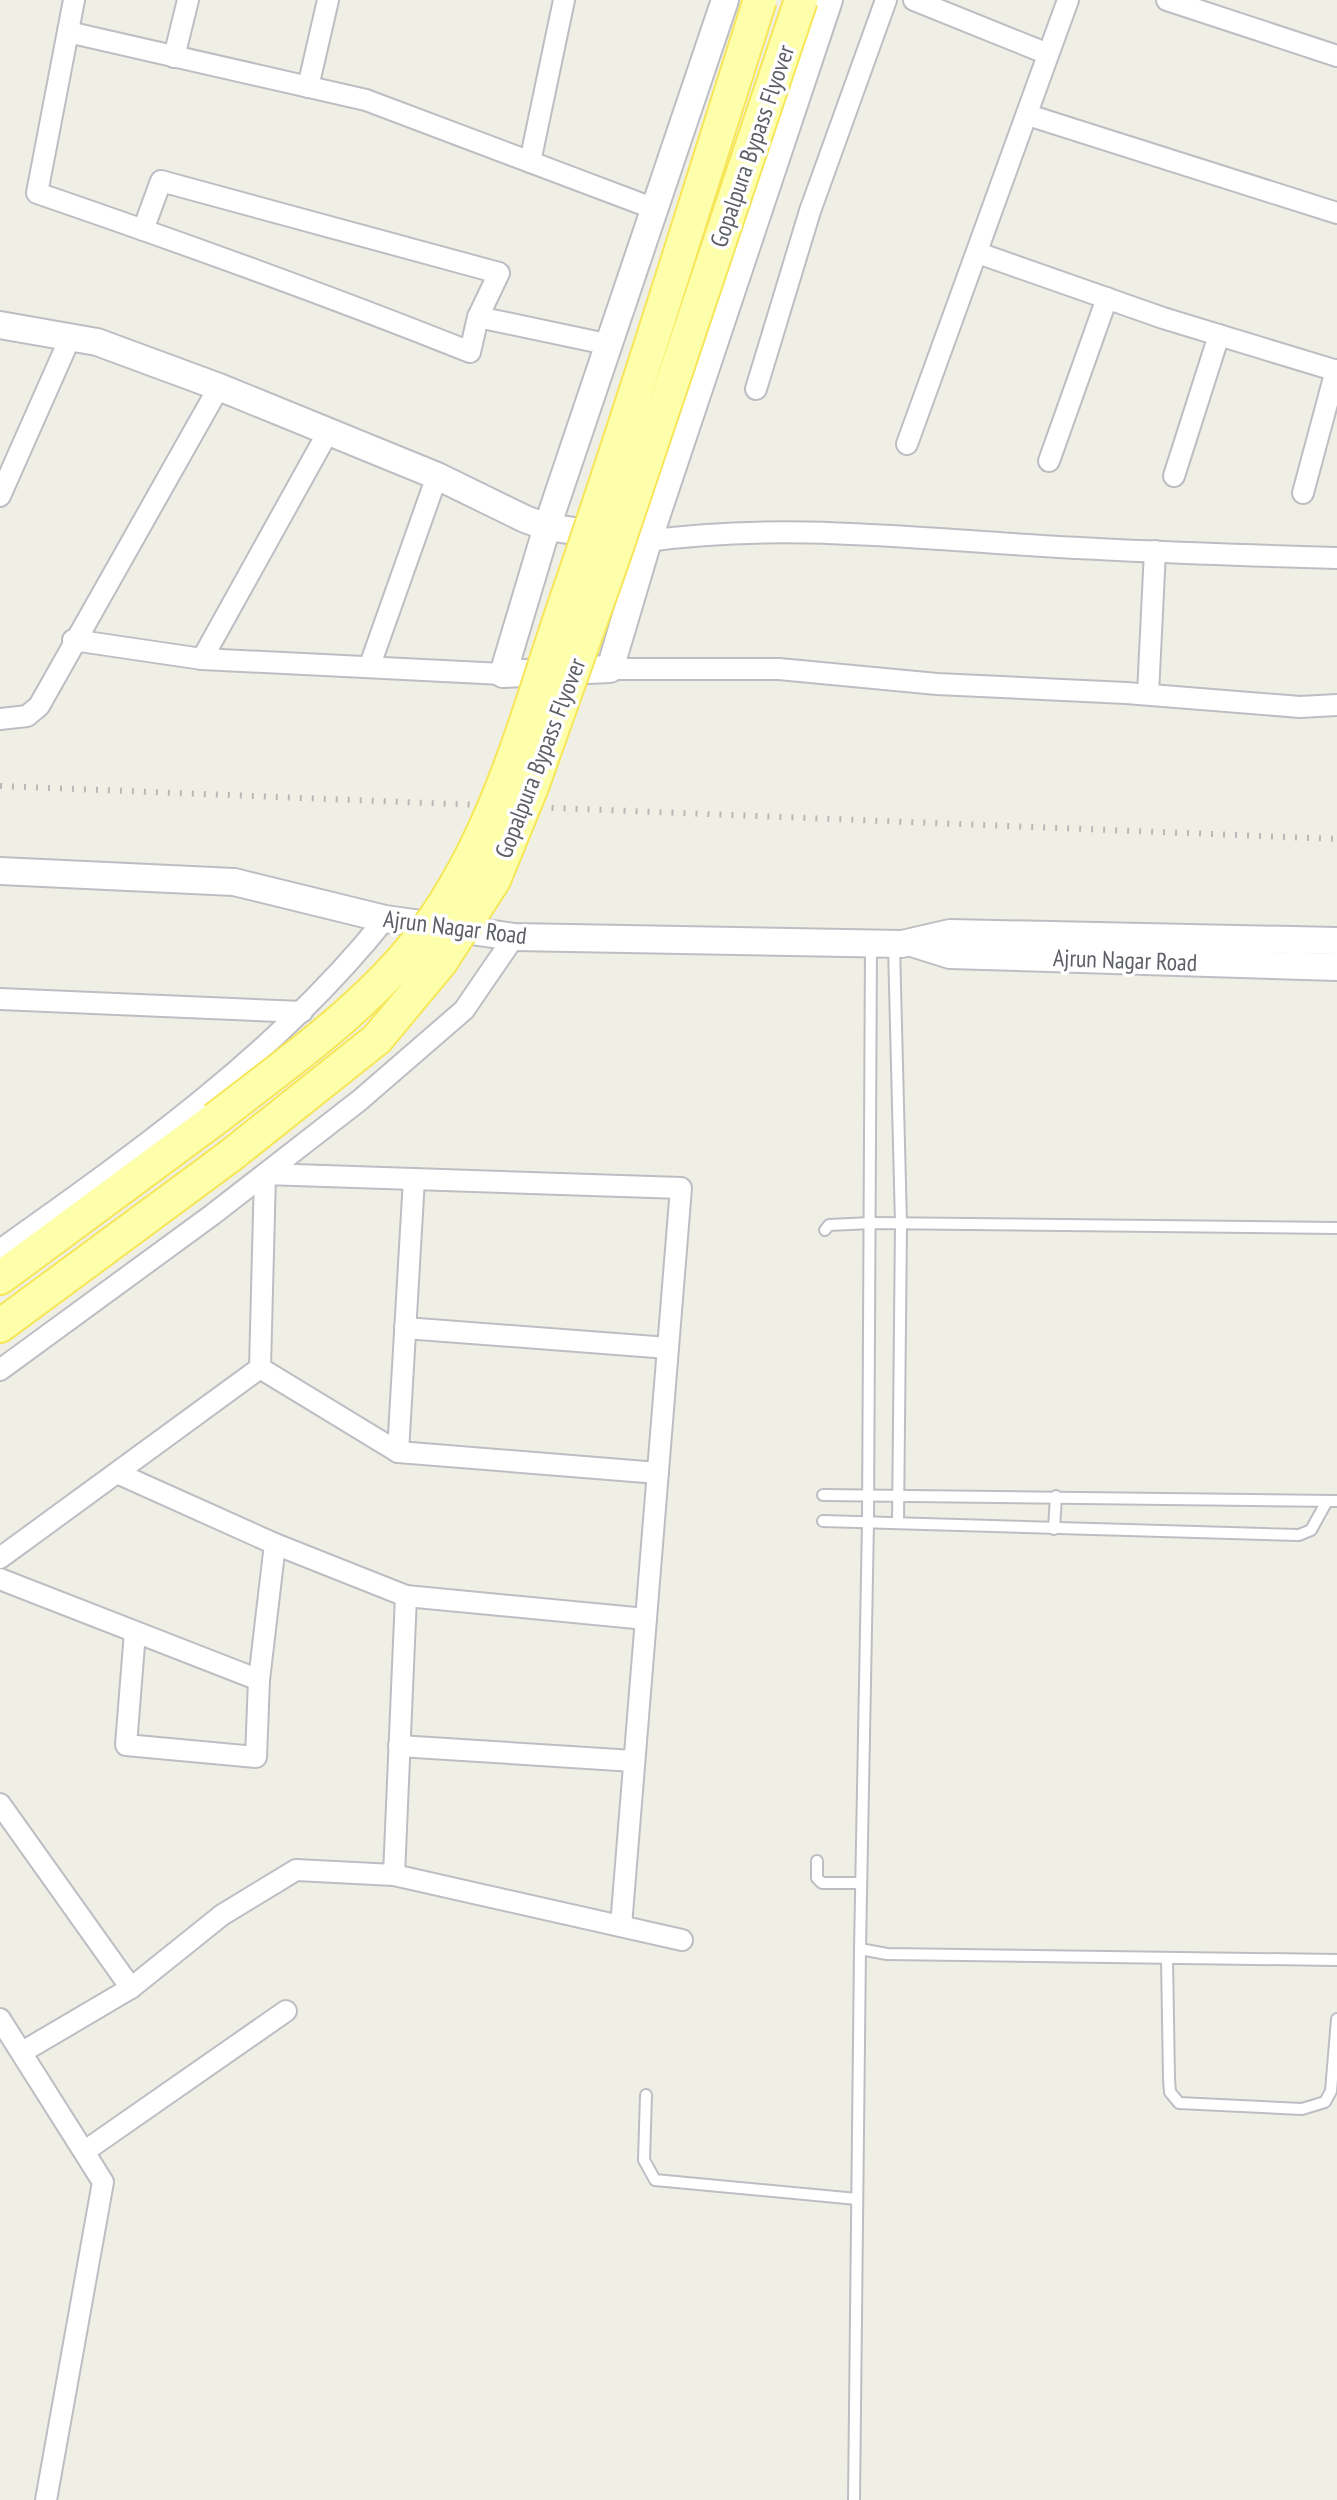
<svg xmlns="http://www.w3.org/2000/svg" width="1337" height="2500" font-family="'PT Sans Narrow',sans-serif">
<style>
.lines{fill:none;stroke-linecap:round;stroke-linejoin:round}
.service-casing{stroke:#bcbec4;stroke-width:14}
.minor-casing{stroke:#bcbec4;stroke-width:24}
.tertiary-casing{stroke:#bcbec4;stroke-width:30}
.primary-casing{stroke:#f6e658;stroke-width:36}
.service{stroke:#fff;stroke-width:10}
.minor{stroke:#fff;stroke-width:20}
.tertiary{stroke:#fff;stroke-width:26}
.primary{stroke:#fdffab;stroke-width:32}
.rail{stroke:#b8b8b9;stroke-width:6;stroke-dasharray:2 10;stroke-linecap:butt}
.primary-bridge-casing{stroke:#f6e658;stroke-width:36;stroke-linecap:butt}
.primary-bridge{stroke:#fdffab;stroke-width:32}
.labels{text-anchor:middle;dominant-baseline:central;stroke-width:7;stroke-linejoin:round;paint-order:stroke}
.street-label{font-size:24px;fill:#5d5f66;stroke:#fff}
</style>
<rect width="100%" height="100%" fill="#f0efe5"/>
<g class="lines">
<g class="service-casing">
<g id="service">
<polyline points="871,945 868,1522 860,1949 887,1954 1337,1960"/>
<polyline points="894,946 901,1224 898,1523"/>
<polyline points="825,1230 829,1225 871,1223 1337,1228"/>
<polyline points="823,1495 1337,1501"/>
<polyline points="823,1521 1299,1535 1311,1530 1327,1501"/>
<polyline points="1054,1529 1056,1496"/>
<polyline points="817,1861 817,1878 822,1883 861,1883"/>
<polyline points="1167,1958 1169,2079 1170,2092 1179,2103 1302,2109 1325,2102 1331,2091 1337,2019"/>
<polyline points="646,2095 644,2160 655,2180 857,2199"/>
<polyline points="854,2500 860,1949"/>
</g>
</g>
<g class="minor-casing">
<g id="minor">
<path d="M74,0L37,193C183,243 327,295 470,352L478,317L499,273L161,181L143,230"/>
<polyline points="914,0 1048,54"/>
<polyline points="1167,0 1337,56"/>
<polyline points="68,32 366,100 655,209"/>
<polyline points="174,57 188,0"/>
<polyline points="308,87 328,0"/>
<polyline points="1028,115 1337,213"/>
<polyline points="530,162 564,0"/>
<polyline points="978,253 1163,318 1337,371"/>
<polyline points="478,317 611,345"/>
<polyline points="756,389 810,211 886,0"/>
<polyline points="907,444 1068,0"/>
<polyline points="1049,461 1107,298"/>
<polyline points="1174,476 1219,335"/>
<polyline points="1303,493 1336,370"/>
<polyline points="0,496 70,338"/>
<path d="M648,541C773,523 902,537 1028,545C1131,552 1234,555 1337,558"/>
<polyline points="73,640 202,659 503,674"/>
<polyline points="202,659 328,432"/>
<polyline points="370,665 437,476"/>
<polyline points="610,669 779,669 937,684 1126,693 1300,707 1337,705"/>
<polyline points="1148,694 1155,551"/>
<polyline points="0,719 27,716 39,706 219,387"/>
<polyline points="0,999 302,1012"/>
<path d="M0,1250C138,1152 278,1053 385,919"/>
<polyline points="405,1328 668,1348"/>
<polyline points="260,1368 398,1452 658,1473"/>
<polyline points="0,1370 212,1215 360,1100 464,1010 514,937"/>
<polyline points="398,1452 414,1179"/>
<polyline points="275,1544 406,1596 646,1619"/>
<polyline points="0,1558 260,1368 265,1174 681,1188 621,1926"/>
<polyline points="0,1579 259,1680 275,1544 117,1473"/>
<polyline points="135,1632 126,1745 256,1757 259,1680"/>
<polyline points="399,1746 634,1761"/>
<polyline points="0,1804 131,1988"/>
<polyline points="394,1875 406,1596"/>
<polyline points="0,2019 103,2182 46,2500"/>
<polyline points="24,2051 131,1988 222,1915 296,1870 394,1875 682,1940"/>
<polyline points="85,2151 286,2011"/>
</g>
</g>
<g class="tertiary-casing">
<g id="tertiary">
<polyline points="725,0 547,527 503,674 610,669 648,541 829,0"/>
<polyline points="0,325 97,342 219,387 437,476 525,519 547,527 609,536"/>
<polyline points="0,871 234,882 385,919 514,937 902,944 950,933 1337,941"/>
<polyline points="915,944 950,955 1337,967"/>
</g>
</g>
<g class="primary-casing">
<g id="primary">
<polyline points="0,1278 215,1119"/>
<polyline points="0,1326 230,1156"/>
</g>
</g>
<use href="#service" class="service"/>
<use href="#minor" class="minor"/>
<use href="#tertiary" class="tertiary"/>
<use href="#primary" class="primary"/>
<polyline class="rail" points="0,786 1337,839"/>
<g class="primary-bridge-casing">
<g id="primary-bridge">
<path d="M215,1119C283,1066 358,1014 413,947C493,849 525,720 565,603C634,403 696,201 760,0"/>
<polyline points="230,1156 377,1039 441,962 494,880 532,787 613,559 801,0"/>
</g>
</g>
<use href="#primary-bridge" class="primary-bridge"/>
</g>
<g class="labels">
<g class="street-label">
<text transform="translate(752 146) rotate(-71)">Gopalpura Bypass Flyover</text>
<text transform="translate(540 758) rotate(-69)">Gopalpura Bypass Flyover</text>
<text transform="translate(455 927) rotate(7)">Ajrun Nagar Road</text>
<text transform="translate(1125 960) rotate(2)">Ajrun Nagar Road</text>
</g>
</g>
</svg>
